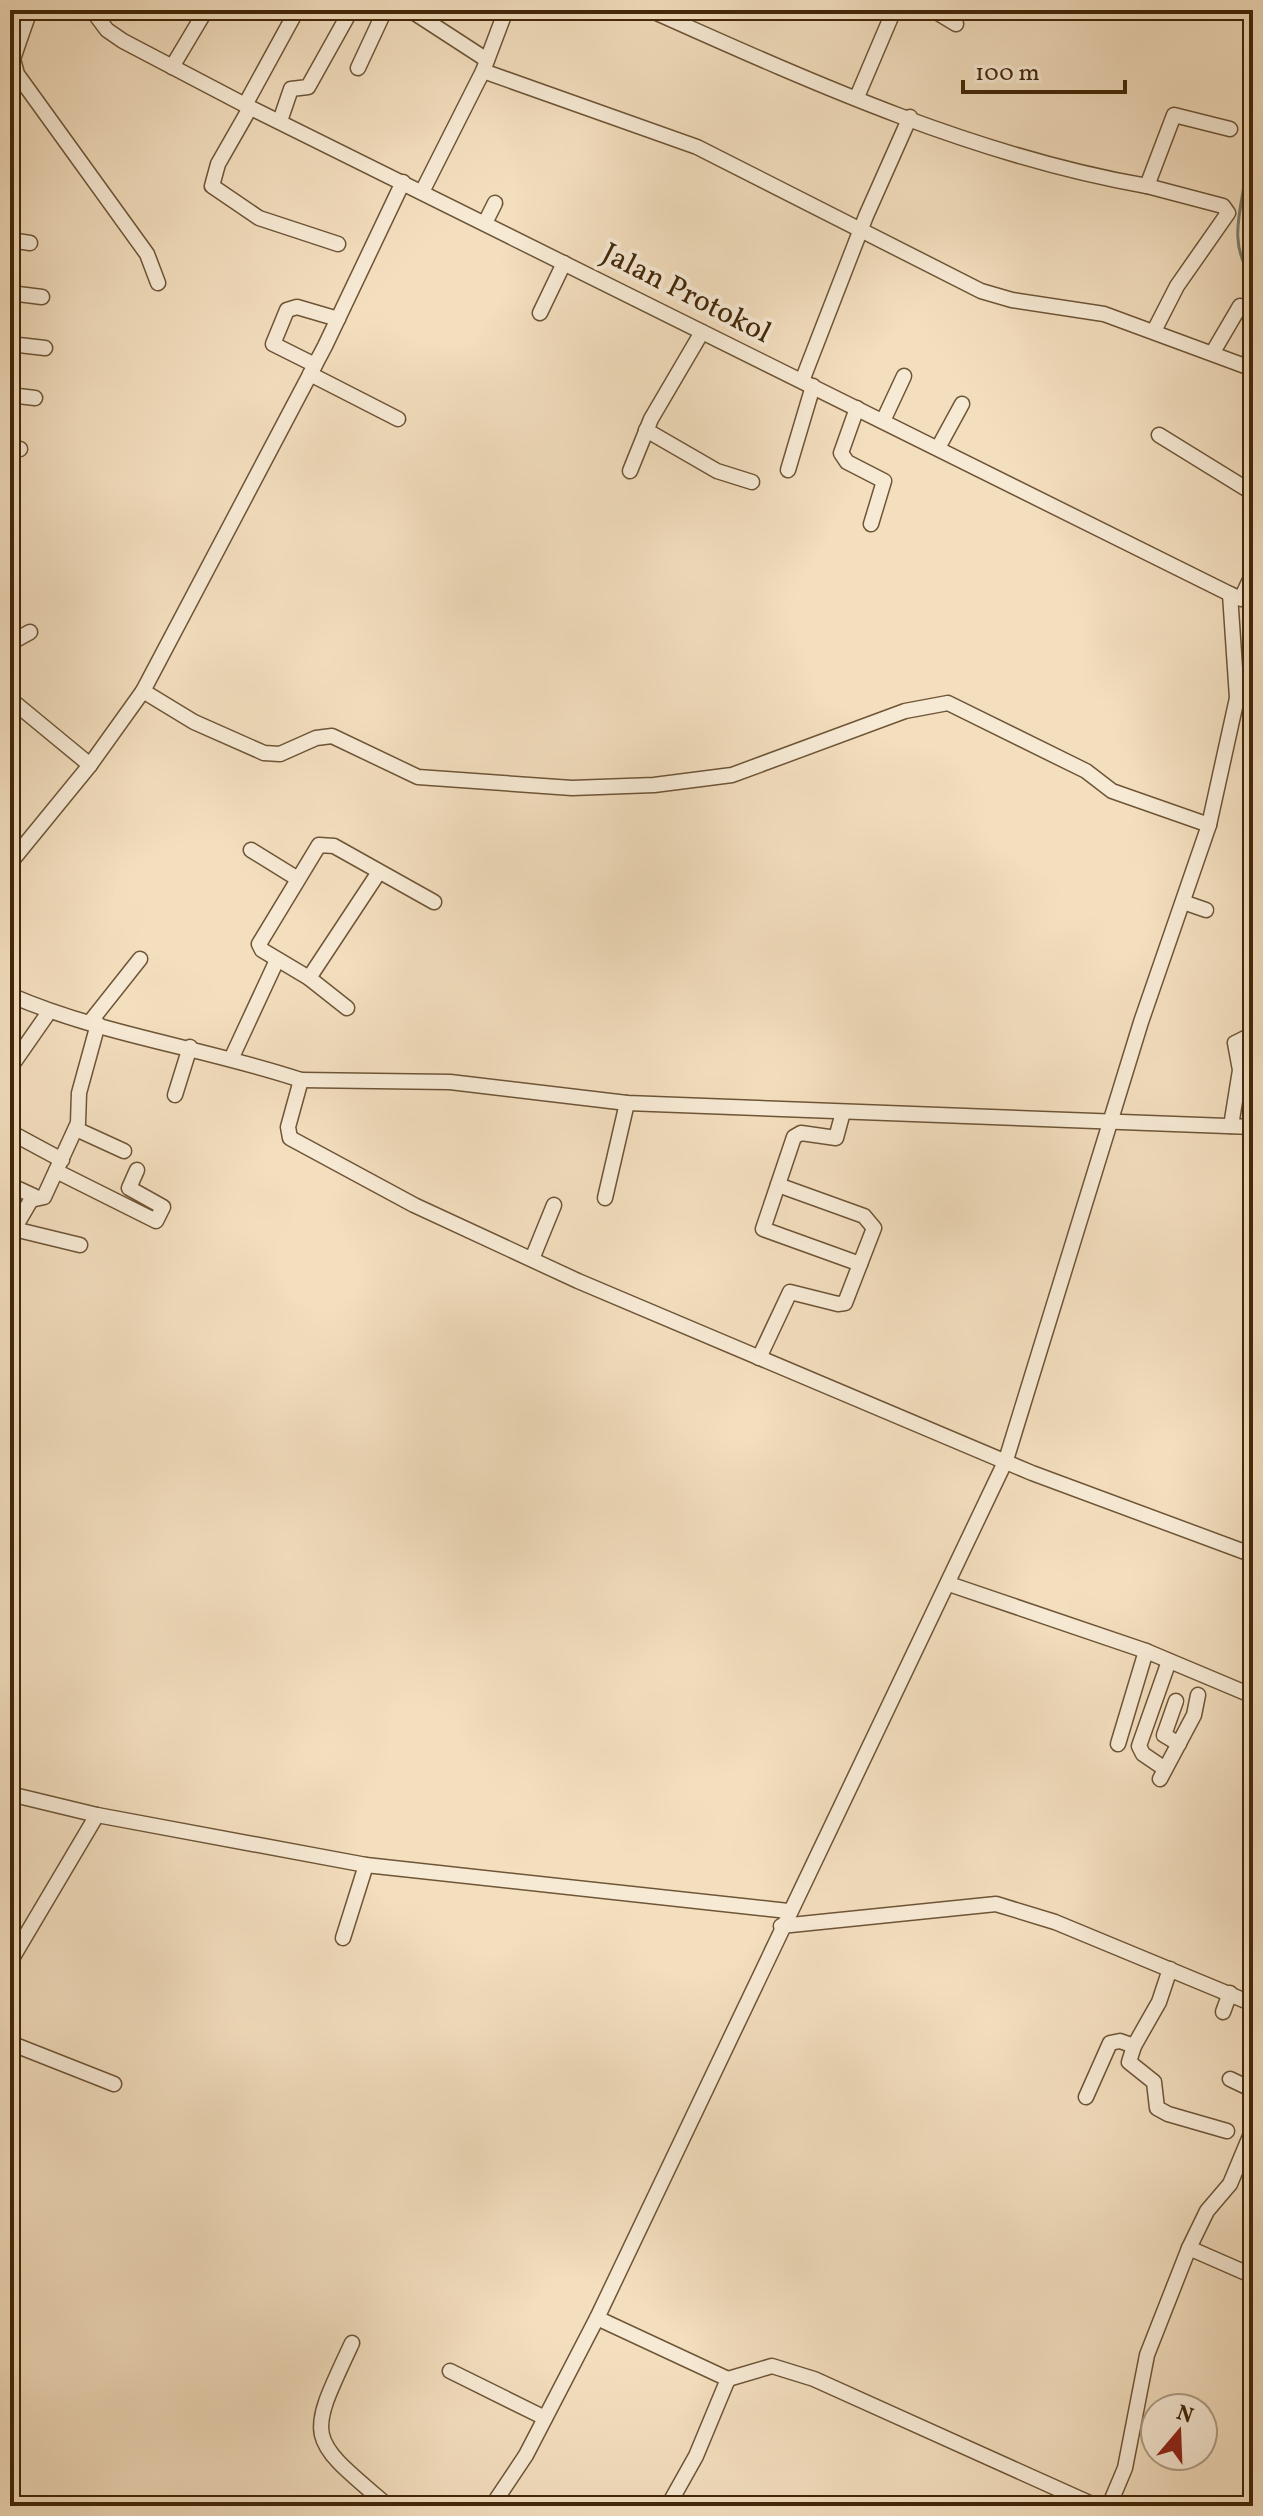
<svg xmlns="http://www.w3.org/2000/svg" width="1263" height="2516" font-family="Vollkorn,serif">
<style>
.lines{fill:none;stroke-linecap:round;stroke-linejoin:round}
.stream{stroke:#788070;stroke-width:3}
.minor-casing{stroke:#6e5536;stroke-width:17}
.minor{stroke:#f7ead5;stroke-width:14}
.labels{text-anchor:middle;dominant-baseline:central;stroke-width:8;stroke-linejoin:round;paint-order:stroke}
.street-label{font-size:30px;fill:#422708;stroke:#f7ead5}
</style>
<rect width="100%" height="100%" fill="#f3debe"/>
<filter id="stains"><feTurbulence type="fractalNoise" baseFrequency=".0025" numOctaves="4"/><feColorMatrix values="0 0 0 0 .2 0 0 0 0 .09 0 0 0 0 .02 0 0 0 .5 -.17"/></filter>
<radialGradient id="worn" r=".72"><stop offset=".6" stop-color="#630" stop-opacity="0"/><stop offset="1" stop-color="#630" stop-opacity=".3"/></radialGradient>
<g class="lines">
<path class="stream" d="M1253,176L1245,181C1239,215 1229,249 1253,277"/>
<g class="minor-casing">
<g id="minor">
<polyline points="30,10 13,59 17,74 147,254 158,283"/>
<polyline points="92,10 107,30 123,41 245,105 1230,594 1241,599 1253,573"/>
<polyline points="410,10 487,60"/>
<path d="M650,10C809,81 974,156 1147,186L1174,115L1230,129"/>
<polyline points="933,10 956,24"/>
<polyline points="172,67 206,10"/>
<polyline points="358,68 385,10"/>
<polyline points="483,71 697,147 981,291 1012,300 1104,314 1253,369"/>
<polyline points="857,97 894,10"/>
<polyline points="245,105 297,10"/>
<polyline points="250,108 218,164 212,186 259,218 338,244"/>
<polyline points="280,121 291,89 308,87 351,10"/>
<polyline points="1147,186 1223,206 1228,213 1177,286 1154,331"/>
<polyline points="422,192 483,71 506,10"/>
<polyline points="485,223 495,203"/>
<polyline points="10,240 30,243"/>
<polyline points="10,293 42,297"/>
<polyline points="540,313 564,263"/>
<polyline points="10,344 45,348"/>
<polyline points="1213,352 1240,306"/>
<polyline points="315,365 273,344 287,310 297,307 338,319"/>
<polyline points="310,374 398,419"/>
<polyline points="802,381 866,216 910,117"/>
<polyline points="10,395 35,398"/>
<polyline points="857,408 841,453 847,462 884,481 871,524"/>
<polyline points="883,421 904,376"/>
<polyline points="646,430 717,471 752,482"/>
<polyline points="1159,435 1253,493"/>
<polyline points="10,448 20,449"/>
<polyline points="938,448 962,404"/>
<polyline points="788,470 813,386"/>
<polyline points="630,471 651,419 702,332"/>
<polyline points="10,643 30,632"/>
<polyline points="143,691 194,722 264,753 280,754 316,738 332,736 418,777 572,788 654,785 732,775 905,711 948,703 1086,771 1112,791 1209,825"/>
<polyline points="10,699 90,765"/>
<polyline points="251,850 298,879"/>
<polyline points="10,863 90,765 143,691 325,346 403,182"/>
<polyline points="1183,902 1206,910"/>
<polyline points="309,978 379,872"/>
<path d="M10,995C102,1035 205,1048 301,1080L288,1127L290,1138L414,1205L578,1281L1032,1473L1253,1555"/>
<polyline points="347,1008 309,978 262,950 259,944 319,845 334,846 434,902"/>
<polyline points="90,1022 140,959"/>
<polyline points="232,1057 277,960"/>
<polyline points="10,1068 49,1012"/>
<polyline points="301,1080 450,1082 627,1103 1253,1127"/>
<polyline points="175,1095 190,1047"/>
<polyline points="843,1112 836,1138 801,1133 794,1137 763,1229 860,1264"/>
<polyline points="1231,1126 1240,1070 1235,1043 1253,1034"/>
<polyline points="76,1129 124,1151"/>
<polyline points="10,1132 62,1160"/>
<polyline points="56,1171 156,1221 163,1207 129,1188 137,1170"/>
<polyline points="10,1185 36,1197"/>
<polyline points="605,1198 627,1103"/>
<polyline points="14,1229 80,1245"/>
<polyline points="10,1236 31,1200 44,1197 78,1123 79,1093 98,1024"/>
<polyline points="532,1259 554,1205"/>
<polyline points="759,1358 790,1292 838,1304 845,1303 874,1228 864,1216 778,1185"/>
<polyline points="949,1584 1146,1651 1253,1696"/>
<polyline points="1176,1701 1164,1735 1179,1744"/>
<polyline points="1118,1744 1146,1651"/>
<polyline points="1165,1769 1143,1754 1139,1746 1169,1661"/>
<polyline points="1160,1779 1194,1715 1198,1695"/>
<polyline points="10,1794 97,1815 366,1865 788,1911"/>
<polyline points="781,1926 996,1904 1055,1922 1253,2004"/>
<polyline points="343,1938 366,1865"/>
<polyline points="10,1962 97,1815"/>
<polyline points="1223,2012 1230,1993"/>
<polyline points="10,2043 114,2084"/>
<polyline points="1134,2046 1129,2062 1154,2082 1157,2108 1168,2114 1227,2131"/>
<polyline points="1230,2079 1253,2090"/>
<polyline points="1086,2097 1110,2043 1120,2041 1134,2046 1159,2002 1170,1969"/>
<polyline points="1189,2248 1253,2276"/>
<polyline points="597,2318 728,2379 772,2366 814,2379 1096,2506"/>
<path d="M352,2343C306,2441 306,2436 388,2506"/>
<polyline points="450,2371 545,2418"/>
<polyline points="492,2506 526,2455 597,2318 1006,1460 1141,1022 1209,825 1237,698 1230,594"/>
<polyline points="668,2506 696,2456 728,2379"/>
<polyline points="1109,2506 1125,2468 1147,2355 1189,2248 1207,2211 1230,2184 1253,2129"/>
</g>
</g>
<use href="#minor" class="minor"/>
</g>
<g class="labels">
<g class="street-label">
<text transform="translate(686 294) rotate(27)">Jalan Protokol</text>
</g>
</g>
<rect width="1263" height="2516" fill="none" stroke="#f3debe" stroke-width="40"/>
<rect x="12" y="12" width="1239" height="2492" fill="none" stroke="#422708" stroke-width="4"/>
<rect x="20" y="20" width="1223" height="2476" fill="none" stroke="#422708" stroke-width="2"/>
<g transform="translate(1179 2432) rotate(19)"><circle r="38" fill="#f7ead5" stroke="#af9c83" stroke-width="2"/>
<path d="M0-6L14 30L0 20L-14 30Z" fill="#8f2418"/>
<text y="-12" font-size="22" font-weight="bold" text-anchor="middle" fill="#422708">N</text>
</g>
<path d="M963 80v12h162v-12" fill="none" stroke="#422708" stroke-width="4"/>
<text x="975" y="80" font-size="24" fill="#422708" stroke="#f7ead5" stroke-width="6" paint-order="stroke">100 m</text>
<rect width="100%" height="100%" filter="url(#stains)"/>
<rect width="100%" height="100%" fill="url(#worn)"/>
</svg>
